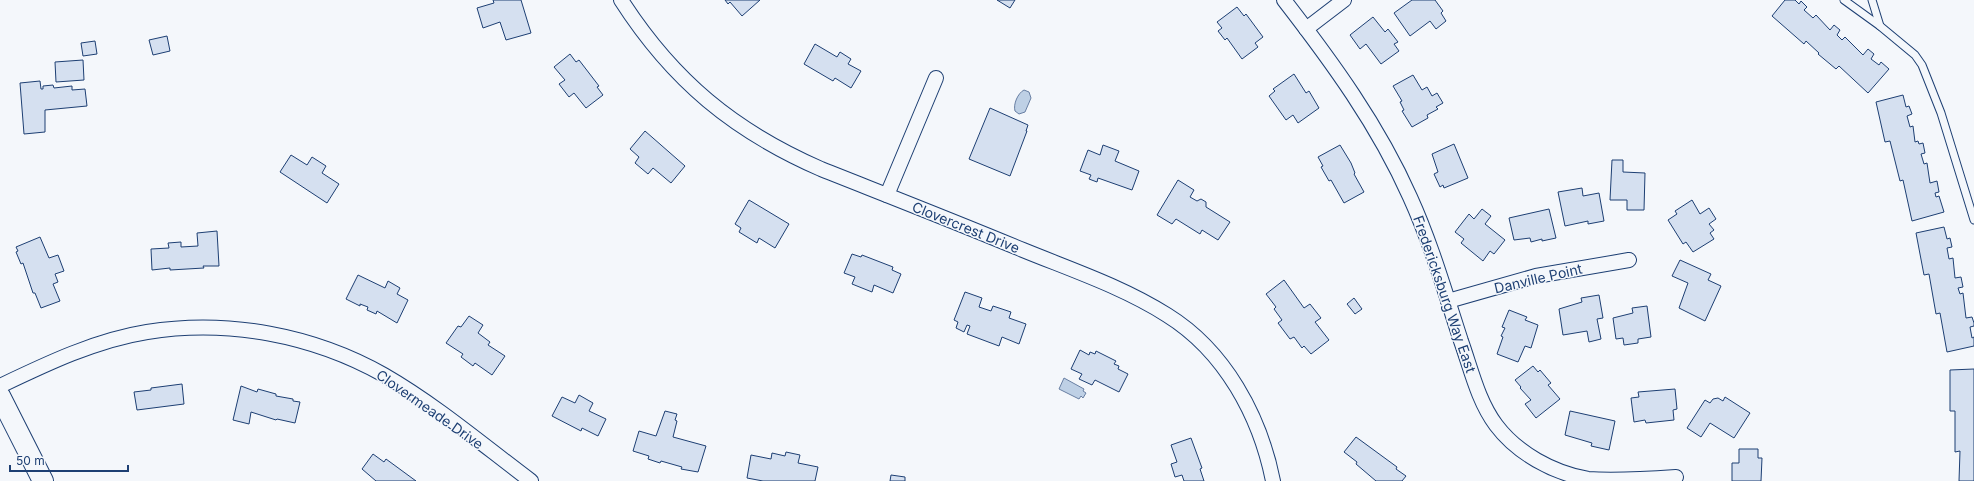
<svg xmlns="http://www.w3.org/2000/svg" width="1974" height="481" font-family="Inter,sans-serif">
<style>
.water{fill:#bed0e5;stroke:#687fa3}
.building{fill:#d5e0f0;stroke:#1d3f73}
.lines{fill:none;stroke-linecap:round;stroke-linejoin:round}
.lane-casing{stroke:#1d3f73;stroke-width:9}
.street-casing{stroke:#1d3f73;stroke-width:16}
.secondary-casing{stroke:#1d3f73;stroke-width:22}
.lane{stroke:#f4f7fb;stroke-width:7}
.street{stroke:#f4f7fb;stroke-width:14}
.secondary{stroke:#f4f7fb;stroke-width:20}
.labels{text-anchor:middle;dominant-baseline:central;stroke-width:3;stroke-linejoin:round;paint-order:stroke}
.street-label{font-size:14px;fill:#1d3f73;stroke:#f4f7fb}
</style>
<rect width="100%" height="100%" fill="#f4f7fb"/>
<g class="water">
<path d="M1024,90L1029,92L1031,98L1025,112L1019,114L1015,111C1013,104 1018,93 1024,90Z"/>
<polygon points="1064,378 1084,389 1083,391 1086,393 1083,398 1081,396 1079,399 1059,389"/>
</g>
<g class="building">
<polygon points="493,0 521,0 531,33 506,40 500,22 483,28 477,8 494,3"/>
<polygon points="725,0 760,0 742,16 730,2 728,4"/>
<polygon points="997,0 1015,0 1010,8"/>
<polygon points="1412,0 1435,0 1443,11 1441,13 1446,21 1436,29 1430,21 1410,36 1394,13"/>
<polygon points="1785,0 1795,0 1799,4 1801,1 1807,7 1804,10 1813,18 1816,15 1830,30 1834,25 1840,30 1837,35 1842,40 1845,37 1863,55 1868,49 1874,54 1871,59 1879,65 1881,62 1889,69 1868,93 1839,66 1836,69 1818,54 1819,53 1806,41 1804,44 1772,16"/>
<polygon points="1237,7 1244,16 1246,14 1263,37 1255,43 1258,47 1242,59 1227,38 1225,40 1218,31 1222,28 1217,22"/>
<polygon points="1373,17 1385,32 1388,29 1398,42 1394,44 1399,51 1381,64 1366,44 1360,49 1350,35"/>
<polygon points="167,36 170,51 153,55 149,40"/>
<polygon points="95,41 97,54 83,56 81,43"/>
<polygon points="815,44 837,57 840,52 851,59 848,64 861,71 851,88 835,78 833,81 804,64"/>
<polygon points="570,54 576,62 579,60 599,86 597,87 603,95 586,108 574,93 569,97 559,84 565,80 554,67"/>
<polygon points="83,60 84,80 56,82 55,62"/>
<polygon points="1294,74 1306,93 1309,91 1319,108 1298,123 1293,115 1286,120 1269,96 1275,91 1273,89"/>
<polygon points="1413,75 1422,90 1427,87 1432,96 1437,93 1443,103 1436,107 1438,109 1427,115 1428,118 1412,127 1402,111 1404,110 1400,102 1402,101 1393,86"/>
<polygon points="40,81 41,89 43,89 43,86 53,85 54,88 72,86 72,90 85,89 87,106 45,110 45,132 24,134 20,83"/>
<polygon points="1903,95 1906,107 1909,106 1912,114 1907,116 1910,127 1913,126 1915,142 1918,141 1919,144 1923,143 1925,153 1921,154 1924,164 1927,163 1930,183 1937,181 1939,192 1935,193 1936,197 1939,196 1944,212 1912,221 1903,180 1900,181 1890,141 1885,142 1876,102"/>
<polygon points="990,108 1028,125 1026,131 1027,131 1010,176 969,159"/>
<polygon points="645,131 685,166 671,183 653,168 648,174 635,163 639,157 630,149"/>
<polygon points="1454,144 1468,178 1444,188 1443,185 1440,187 1434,174 1438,172 1432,154"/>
<polygon points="1103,145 1119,151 1115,161 1139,171 1132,190 1098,178 1097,182 1089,179 1091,175 1080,171 1088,150 1100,155"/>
<polygon points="1340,145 1351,163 1355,173 1354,174 1364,192 1344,203 1331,180 1329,181 1321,167 1323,166 1318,157"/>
<polygon points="291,155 307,165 312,157 326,166 322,173 339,184 327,203 280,172"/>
<polygon points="1612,160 1623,160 1623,172 1645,173 1644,210 1627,210 1627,200 1610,200"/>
<polygon points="1178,180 1194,190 1190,197 1197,201 1201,199 1206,202 1206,207 1230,222 1218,240 1202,230 1200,234 1176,219 1172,224 1157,215"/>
<polygon points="1582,188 1583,196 1599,193 1604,221 1588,224 1588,221 1565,226 1558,192"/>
<polygon points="749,200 789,224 775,248 759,238 757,243 739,232 741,228 735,224"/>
<polygon points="1692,200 1700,214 1709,208 1716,219 1709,224 1714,230 1710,233 1714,239 1693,252 1686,242 1683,244 1668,220 1677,214 1675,211"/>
<polygon points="1482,209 1491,216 1485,224 1505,240 1494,254 1490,251 1483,261 1461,243 1464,239 1455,232 1469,214 1474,219"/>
<polygon points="1549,209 1556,238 1542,241 1542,239 1531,242 1530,238 1514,240 1509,218"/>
<polygon points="1944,227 1947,239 1950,238 1952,247 1947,248 1949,259 1953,258 1955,278 1961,277 1963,287 1958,288 1960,294 1963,293 1966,318 1972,317 1974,323 1974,326 1970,327 1972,338 1974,337 1974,346 1947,352 1940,313 1936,314 1929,274 1924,275 1916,233"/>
<polygon points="217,231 219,266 203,266 204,268 170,270 170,268 152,270 151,249 169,248 168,243 181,242 181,247 198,246 197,233"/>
<polygon points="40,237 49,258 58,255 64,271 55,274 58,282 53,284 60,301 41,308 35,293 33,293 23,263 21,264 16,252 18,251 16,247"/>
<polygon points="852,254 861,257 862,255 893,267 892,270 901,274 893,293 874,285 872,292 852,284 855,277 844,273"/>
<polygon points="1680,260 1711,274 1708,280 1721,286 1705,321 1679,308 1688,283 1672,276"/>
<polygon points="358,275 385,288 388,281 400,288 397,294 408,300 397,323 377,311 376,314 367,310 368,307 360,304 360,306 346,299"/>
<polygon points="1284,280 1304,308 1310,304 1321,318 1315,322 1329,340 1311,354 1304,346 1302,348 1294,337 1290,339 1278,323 1282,320 1274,309 1276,307 1266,294"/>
<polygon points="965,292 982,298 979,307 991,311 993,306 1011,312 1009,318 1026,324 1019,344 1002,337 999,346 967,334 970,326 967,325 964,332 956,328 958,322 954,320"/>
<polygon points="1599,295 1603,318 1597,319 1601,339 1589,342 1587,331 1563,335 1559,309 1582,302 1581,298"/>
<polygon points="1354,298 1362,309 1355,314 1347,304"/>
<polygon points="1647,306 1651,337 1638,339 1638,343 1624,345 1623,338 1616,339 1613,318 1633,313 1632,308"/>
<polygon points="1509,310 1527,317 1525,320 1538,325 1531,348 1525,346 1518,362 1497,354 1503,337 1501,336 1505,328 1502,327"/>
<polygon points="469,316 483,325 478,333 490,342 488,345 505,356 492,375 475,363 473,366 461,357 463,354 446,343 458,326 461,327"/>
<polygon points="1080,350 1089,355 1090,352 1095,354 1096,351 1116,361 1114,364 1119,366 1118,369 1128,374 1119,392 1095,380 1092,385 1079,379 1082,374 1071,369"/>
<polygon points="1533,366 1538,372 1540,370 1551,383 1548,385 1560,399 1536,418 1525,404 1531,400 1520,388 1521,387 1515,380"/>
<polygon points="1974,369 1974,481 1959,481 1960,451 1955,452 1955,411 1950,411 1950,370"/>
<polygon points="182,384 184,404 137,410 134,392 151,390 151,388"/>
<polygon points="241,386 257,392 258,389 276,394 276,396 293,399 293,401 300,402 295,423 277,419 276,420 251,412 249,424 233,420"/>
<polygon points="1675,389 1677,409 1673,410 1674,420 1646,423 1645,420 1634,422 1631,398 1639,397 1638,392"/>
<polygon points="579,395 593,403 589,411 606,419 598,436 582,428 581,431 552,416 562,397 575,403"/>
<polygon points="1725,397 1750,413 1734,438 1710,423 1701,437 1687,428 1705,400 1710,403 1713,399 1718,398 1723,401"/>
<polygon points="665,411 677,414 675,420 677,421 673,437 706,446 698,472 681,469 682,467 661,461 660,463 648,459 649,456 633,451 639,431 656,436"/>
<polygon points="1570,411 1615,421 1609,450 1591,446 1592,443 1565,435"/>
<polygon points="1356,437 1397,467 1396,469 1406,476 1402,481 1376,481 1356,464 1357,462 1344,452"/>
<polygon points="1191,438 1202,468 1200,469 1204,481 1184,481 1182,475 1175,477 1171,464 1177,462 1171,445"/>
<polygon points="1739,449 1758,449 1758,458 1762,458 1761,481 1732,481 1732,463 1739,463"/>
<polygon points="786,452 800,455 798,463 818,467 815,481 763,481 747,478 751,455 771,459 772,453 785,456"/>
<polygon points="373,454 384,462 386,459 416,481 376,481 362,469"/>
<polygon points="891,475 905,477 905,481 890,481"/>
</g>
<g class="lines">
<g class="lane-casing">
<g id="lane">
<polyline points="1844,0 1880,26"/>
<polyline points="1872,0 1880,26 1915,55 1922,65 1941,113 1974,220"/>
</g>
</g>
<g class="street-casing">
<g id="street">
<path d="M621,0C673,81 734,131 821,169C889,196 956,222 1023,250C1072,270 1123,287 1167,315C1225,351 1260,416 1273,481"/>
<path d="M1284,0C1332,62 1378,125 1410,197C1431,243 1445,292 1461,341C1471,369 1478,401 1496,425C1517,453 1553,473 1588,479C1616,481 1647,479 1676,477"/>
<polyline points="1306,29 1344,0"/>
<polyline points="887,195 936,78"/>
<polyline points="1448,301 1536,276 1629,260"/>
<path d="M0,386C46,364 96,340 147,332C228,319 313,335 384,375C436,405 483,445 531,481"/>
</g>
</g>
<g class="secondary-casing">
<polyline id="secondary" points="0,396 43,481"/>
</g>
<use href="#lane" class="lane"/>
<use href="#street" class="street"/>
<use href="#secondary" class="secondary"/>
</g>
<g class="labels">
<g class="street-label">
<text transform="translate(966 227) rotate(22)">Clovercrest Drive</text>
<text transform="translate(1538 278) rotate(-13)">Danville Point</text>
<text transform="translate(1445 294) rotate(71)">Fredericksburg Way East</text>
<text transform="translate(430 409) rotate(35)">Clovermeade Drive</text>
</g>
</g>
<path d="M10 465v6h118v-6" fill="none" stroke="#1d3f73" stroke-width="2"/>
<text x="16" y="465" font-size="12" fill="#1d3f73" stroke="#f4f7fb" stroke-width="3" paint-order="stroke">50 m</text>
</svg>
